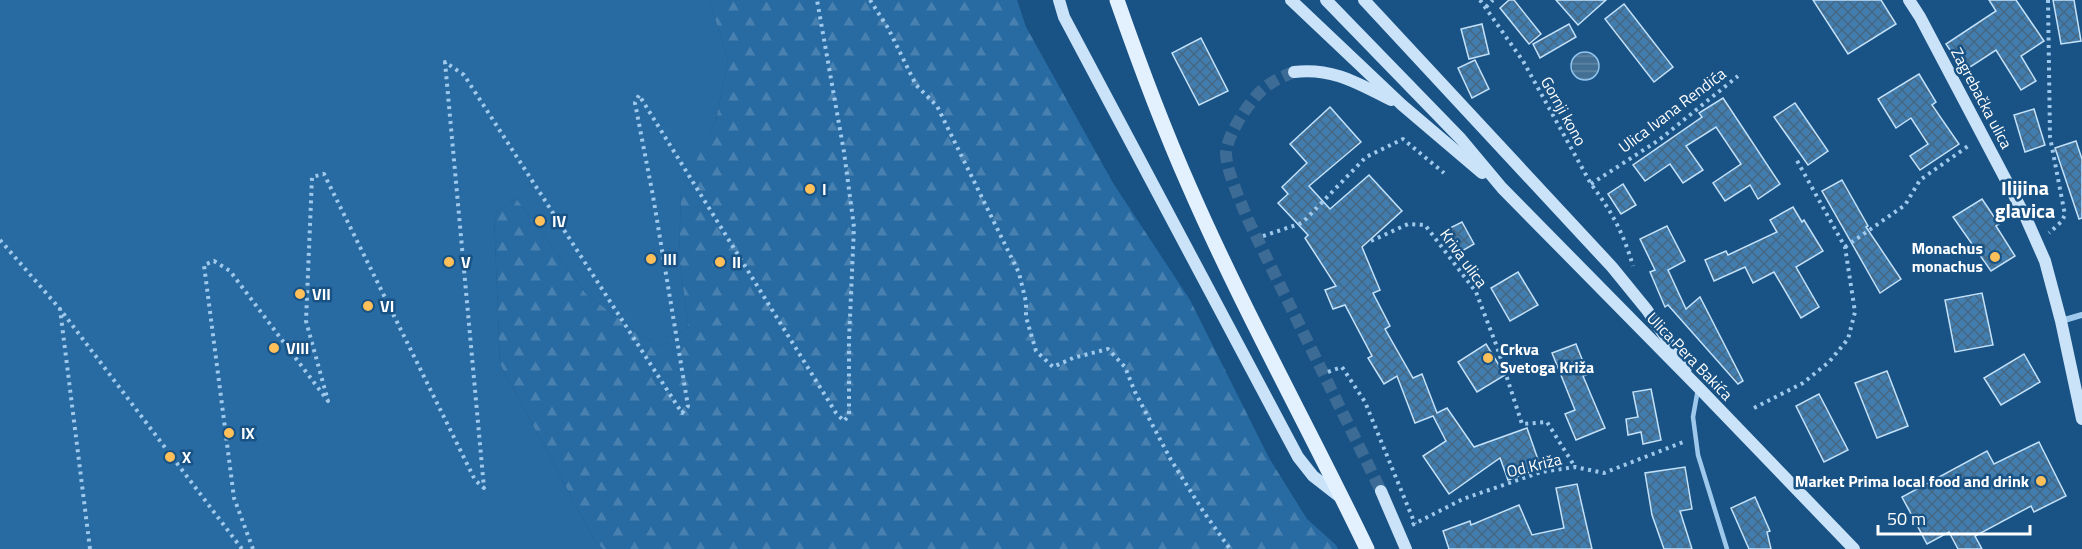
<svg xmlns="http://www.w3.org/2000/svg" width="2082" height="549" font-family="'Titillium Web',sans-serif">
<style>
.grass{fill:#286ba2}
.forest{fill:url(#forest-firs)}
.water{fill:url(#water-rules);stroke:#91c5ee;stroke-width:1.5}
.building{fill:url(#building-cross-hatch);stroke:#c3e1f9;stroke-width:1.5}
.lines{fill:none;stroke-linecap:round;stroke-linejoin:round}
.secondary-tunnel{stroke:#3c6c96;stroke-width:12;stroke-dasharray:12 6;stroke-linecap:butt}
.path{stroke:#9ec9ec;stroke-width:4;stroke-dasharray:3 4.5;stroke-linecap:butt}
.lane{stroke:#9ec9ec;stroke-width:4.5}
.street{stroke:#9ec9ec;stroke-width:6}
.secondary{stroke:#cae3f9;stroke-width:12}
.primary{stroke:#e3f1ff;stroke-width:15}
.poi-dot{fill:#ffbf59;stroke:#195284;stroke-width:2}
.labels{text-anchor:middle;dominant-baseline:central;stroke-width:5;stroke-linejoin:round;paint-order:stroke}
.street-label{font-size:16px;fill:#fff;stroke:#195284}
.poi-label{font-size:16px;font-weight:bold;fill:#fff;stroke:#195284;text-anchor:start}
.quarter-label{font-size:20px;font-weight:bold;fill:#fff;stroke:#195284}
</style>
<defs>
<pattern id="forest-firs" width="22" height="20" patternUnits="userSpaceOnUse" patternTransform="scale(1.5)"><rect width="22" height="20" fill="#286ba2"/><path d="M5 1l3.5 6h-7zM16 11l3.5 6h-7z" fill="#4881b0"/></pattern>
<pattern id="water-rules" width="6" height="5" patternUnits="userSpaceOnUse" patternTransform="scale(1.5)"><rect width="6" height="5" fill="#446f94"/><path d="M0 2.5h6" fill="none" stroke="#6085a4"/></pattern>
<pattern id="building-cross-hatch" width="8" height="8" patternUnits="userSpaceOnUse" patternTransform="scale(1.5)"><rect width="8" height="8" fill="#417dae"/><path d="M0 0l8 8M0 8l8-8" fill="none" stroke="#466782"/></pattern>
</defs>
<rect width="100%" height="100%" fill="#195284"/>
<polygon class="grass" points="0,0 709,0 728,59 716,121 681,192 679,255 688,326 664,346 645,338 586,294 516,198 494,214 500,364 595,541 603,549 0,549"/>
<polygon class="forest" points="709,0 1017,0 1026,27 1113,183 1190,300 1269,458 1307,519 1336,545 1338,549 603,549 595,541 500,364 494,214 516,198 586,294 645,338 664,346 688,326 679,255 681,191 716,121 728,59"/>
<circle class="water" cx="1585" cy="66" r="14"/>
<g class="building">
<polygon points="1509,0 1514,0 1541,34 1529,44 1500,8"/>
<polygon points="1556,0 1606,0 1578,25"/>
<polygon points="1813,0 1881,0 1896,24 1848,54"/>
<polygon points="1989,0 2016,0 2044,41 2021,56 2036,81 2021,90 1996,50 1964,71 1946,44 1996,11"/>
<polygon points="2053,0 2074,0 2081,41 2061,44"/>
<polygon points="1624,4 1673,67 1654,82 1605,19"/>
<polygon points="1482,24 1489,54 1469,59 1461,29"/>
<polygon points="1569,24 1576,37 1540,58 1533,44"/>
<polygon points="1201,38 1228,91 1199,105 1172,53"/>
<polygon points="1475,60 1489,89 1472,98 1458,68"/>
<polygon points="1919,74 1936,102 1932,105 1959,144 1920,170 1910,156 1928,144 1911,118 1896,128 1878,99"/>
<polygon points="1723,98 1780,184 1758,199 1750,185 1725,201 1713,183 1741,164 1716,127 1686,146 1703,170 1683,183 1670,164 1645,181 1633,165 1702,117 1699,113"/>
<polygon points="1795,103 1828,151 1808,165 1774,117"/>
<polygon points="1330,107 1361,142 1309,186 1330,209 1369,175 1402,211 1362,247 1380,290 1373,293 1390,326 1385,329 1413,378 1422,374 1437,413 1447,408 1474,447 1527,428 1541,468 1508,480 1500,458 1449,494 1423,456 1446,441 1433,416 1415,423 1397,376 1384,384 1368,358 1372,356 1345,305 1333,309 1325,290 1336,286 1305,238 1308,235 1278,203 1288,194 1282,187 1307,163 1290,144"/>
<polygon points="2034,109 2045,145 2025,152 2014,115"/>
<polygon points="2076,141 2082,159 2082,218 2079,219 2055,148"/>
<polygon points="1842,180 1868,226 1866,227 1901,279 1880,293 1822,191"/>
<polygon points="1623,184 1636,205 1621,214 1608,194"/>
<polygon points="1982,199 1999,224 1996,226 2015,256 1991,271 1953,217"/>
<polygon points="1793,207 1802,222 1804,220 1823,251 1796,267 1819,307 1801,318 1774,272 1753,283 1745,267 1714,281 1705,260 1726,251 1728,255 1777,232 1770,220"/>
<polygon points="1462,222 1474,244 1457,254 1444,231"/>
<polygon points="1667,226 1685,261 1668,270 1686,309 1700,297 1743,381 1738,384 1668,305 1665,307 1650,272 1655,270 1640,239"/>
<polygon points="1518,272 1538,305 1510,321 1491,288"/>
<polygon points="1982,293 1993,345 1955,352 1945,300"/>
<polygon points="1486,344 1505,375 1477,392 1458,362"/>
<polygon points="1576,344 1588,374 1583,376 1605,428 1576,440 1565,414 1575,410 1552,353"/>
<polygon points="2024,354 2040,382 2001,405 1984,378"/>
<polygon points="1887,371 1908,426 1877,438 1855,383"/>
<polygon points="1651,389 1661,440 1643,444 1641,432 1628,435 1626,419 1638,417 1633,392"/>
<polygon points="1819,394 1848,450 1824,462 1796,406"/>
<polygon points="2039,442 2066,496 2034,512 2031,506 1975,536 1982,549 1958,549 1949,532 1927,544 1902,497 1987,451 1994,464"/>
<polygon points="1685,467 1692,509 1680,511 1692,549 1664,549 1652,515 1645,473"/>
<polygon points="1577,484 1592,549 1449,549 1443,531 1470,521 1471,525 1519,505 1532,535 1564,528 1556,488"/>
<polygon points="1755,497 1770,531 1767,532 1771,549 1749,549 1731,508"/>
</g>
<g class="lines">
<path class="secondary-tunnel" d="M1294,72C1283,76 1271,82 1262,90C1249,102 1226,136 1226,154C1227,173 1241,202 1248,220L1381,491"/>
<g class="path">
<polyline points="870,0 888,28 916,85 937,106 1019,273 1026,302 1026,317 1036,351 1053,367 1073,358 1108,349 1125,367 1135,392 1171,460 1203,511 1230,549"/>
<path d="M1480,0L1523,61L1591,184C1612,212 1623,232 1633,266"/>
<polyline points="2048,0 2050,137 2065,215 2061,222 2049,233"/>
<polyline points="1486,7 1493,0"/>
<polyline points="1591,184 1659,140 1738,76"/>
<polyline points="1263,236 1302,223 1366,157 1403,139 1444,173"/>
<polyline points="0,240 60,309"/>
<polyline points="1371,241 1408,224 1425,225 1476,292 1497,347 1522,424 1547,422 1575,467"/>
<polyline points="1845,247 1905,205 1920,180 1971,144"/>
<polyline points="1328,372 1342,367 1365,402 1415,524"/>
<polyline points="1754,408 1803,383 1829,362 1848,339 1855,312 1845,247 1795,157"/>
<polyline points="1412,525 1463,499 1541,472 1575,467 1604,473 1686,441"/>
<polyline points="90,549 60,309 242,549"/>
<polyline points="253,549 234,498 204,265 214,261 230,271 328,401 306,321 312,177 324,174 475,480 484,488 445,62 464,75 682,413 688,406 653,196 635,103 639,95 836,413 844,421 849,415 849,340 854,227 844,152 817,0"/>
</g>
<polyline class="lane" points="1698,389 1693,417 1698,455 1727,549"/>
<polyline class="street" points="2061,321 2082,315"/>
<g class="secondary">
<polyline points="1059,0 1064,17 1298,457 1313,476 1340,497"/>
<polyline points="1291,0 1402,105 1482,173"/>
<polyline points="1326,0 1461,139 1502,188 1698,387 1854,549"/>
<polyline points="1364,0 1612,267 1647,310 1686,368"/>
<polyline points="1909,0 1920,17 2026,218 2045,261 2061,321 2082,419"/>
<path d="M1294,72C1332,67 1359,84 1391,100"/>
<polyline points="1381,491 1406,549"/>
</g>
<path class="primary" d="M1117,0C1139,63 1162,125 1189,186C1243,310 1309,428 1367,549"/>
</g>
<g class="poi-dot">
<circle cx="810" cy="189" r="6"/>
<circle cx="540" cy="221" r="6"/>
<circle cx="1995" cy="257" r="6"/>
<circle cx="651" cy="259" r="6"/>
<circle cx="449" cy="262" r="6"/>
<circle cx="720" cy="262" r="6"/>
<circle cx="300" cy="294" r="6"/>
<circle cx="368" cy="306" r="6"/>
<circle cx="274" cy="348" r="6"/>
<circle cx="1488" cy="358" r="6"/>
<circle cx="229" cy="433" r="6"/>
<circle cx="170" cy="457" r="6"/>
<circle cx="2041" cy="481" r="6"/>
</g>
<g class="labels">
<g class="street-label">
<text transform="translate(1982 98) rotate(62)">Zagrebačka ulica</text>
<text transform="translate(1672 110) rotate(-37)">Ulica Ivana Rendića</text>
<text transform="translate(1564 111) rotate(61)">Gornji kono</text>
<text transform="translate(1464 258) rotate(54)">Kriva ulica</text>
<text transform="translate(1690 356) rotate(46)">Ulica Pera Bakića</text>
<text transform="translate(1534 465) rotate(-14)">Od Križa</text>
</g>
<g class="poi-label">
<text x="822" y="189">I</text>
<text x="552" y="221">IV</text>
<text x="1983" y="248" text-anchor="end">Monachus<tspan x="1983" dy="18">monachus</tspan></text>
<text x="663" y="259">III</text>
<text x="461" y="262">V</text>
<text x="732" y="262">II</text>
<text x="312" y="294">VII</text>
<text x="380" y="306">VI</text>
<text x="286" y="348">VIII</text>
<text x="1500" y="349">Crkva<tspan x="1500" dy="18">Svetoga Križa</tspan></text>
<text x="241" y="433">IX</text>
<text x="182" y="457">X</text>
<text x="2029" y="481" text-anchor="end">Market Prima local food and drink</text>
</g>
<g class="quarter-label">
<text x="2025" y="187">Ilijina<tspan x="2025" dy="23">glavica</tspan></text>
</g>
</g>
<path d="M1878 525v9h152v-9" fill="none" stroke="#ffffff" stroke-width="3"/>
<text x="1887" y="525" font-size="18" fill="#ffffff" stroke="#195284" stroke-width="4.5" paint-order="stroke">50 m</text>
</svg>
